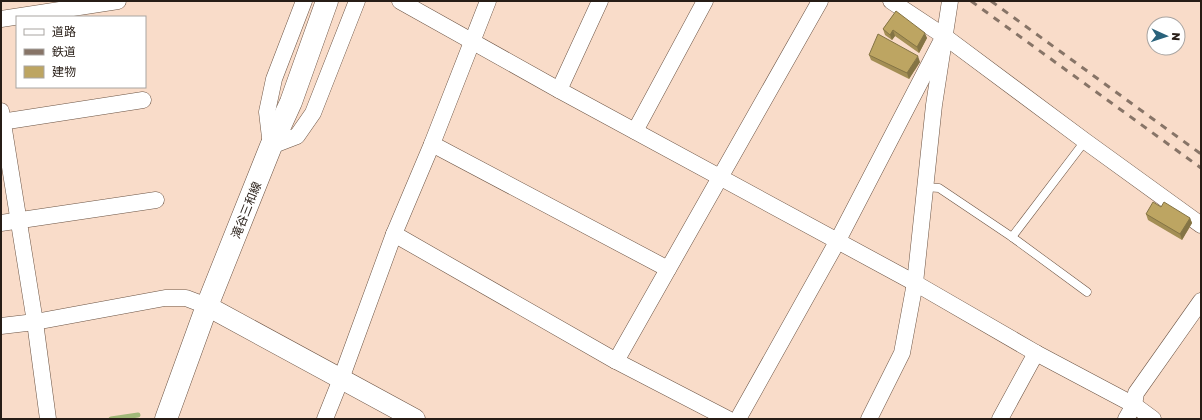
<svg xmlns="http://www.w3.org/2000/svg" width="1202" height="420" font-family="'Golos Text','Noto Sans JP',sans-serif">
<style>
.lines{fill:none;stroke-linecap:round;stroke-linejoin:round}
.stream{stroke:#a1b979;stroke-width:5}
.service-casing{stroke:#6c5444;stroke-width:9}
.minor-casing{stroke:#6c5444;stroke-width:17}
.tertiary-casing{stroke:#6c5444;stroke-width:21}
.secondary-casing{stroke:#6c5444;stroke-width:23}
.service{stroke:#fff;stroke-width:8}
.minor{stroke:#fff;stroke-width:16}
.tertiary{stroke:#fff;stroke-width:20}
.secondary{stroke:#fff;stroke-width:22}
.rail{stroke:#877467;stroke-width:3;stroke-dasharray:7 7;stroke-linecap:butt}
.wall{fill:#a38e54}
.shaded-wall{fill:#847445}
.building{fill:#bda562;stroke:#847445}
.labels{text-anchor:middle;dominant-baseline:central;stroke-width:3.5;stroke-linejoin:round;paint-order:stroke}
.street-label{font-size:12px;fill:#271d16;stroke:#fff}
</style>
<rect width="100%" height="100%" fill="#f9dcc9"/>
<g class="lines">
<polyline class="stream" points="111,419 138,415"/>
<g class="service-casing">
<g id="service">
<polyline points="925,187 939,188 1012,237 1087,292"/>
<polyline points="1012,237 1085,141"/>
</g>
</g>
<g class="minor-casing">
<g id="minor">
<polyline points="304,1 274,79 267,112 271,146 297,136 313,113 357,1"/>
<polyline points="400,1 559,90 915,283 1036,353 1134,405 1153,419"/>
<polyline points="891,1 944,36 1085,141 1201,225"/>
<polyline points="1,19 118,1"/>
<polyline points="559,90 600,1"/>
<polyline points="1,111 35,322 48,419"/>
<polyline points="1,122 143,100"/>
<polyline points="635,131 705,1"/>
<polyline points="432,144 668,269"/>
<polyline points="1,223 156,200"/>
<polyline points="394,234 616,361 728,419"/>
<polyline points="1,326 35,322 165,298 186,298 207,306"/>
<polyline points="616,361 820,1"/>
<polyline points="325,419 341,379 394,234 432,144 488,1"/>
<polyline points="738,419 837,242 944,36"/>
<polyline points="869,419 902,353 915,283 934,105 950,1"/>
<polyline points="1000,419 1036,353"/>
<polyline points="1126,419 1134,405 1136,393 1201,301"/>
</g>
</g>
<g class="tertiary-casing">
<polyline id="tertiary" points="207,306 415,419"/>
</g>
<g class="secondary-casing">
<polyline id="secondary" points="166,419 207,306 271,146 291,102 327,1"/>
</g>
<use href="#service" class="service"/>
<use href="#minor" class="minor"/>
<use href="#tertiary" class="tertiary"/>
<use href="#secondary" class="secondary"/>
<g class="rail">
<polyline points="971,1 1201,168"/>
<polyline points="991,1 1201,154"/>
</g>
</g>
<g class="wall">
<polygon points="896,11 927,38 919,53 895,36 892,40 885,35 883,29"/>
<polygon points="869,55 920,62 909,79 871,60"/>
<polygon points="1161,207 1190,218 1192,223 1182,240 1148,220 1146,214"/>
</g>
<g class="shaded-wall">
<polygon points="893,30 895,36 892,40 890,35"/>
<polygon points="925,33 927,38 919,53 917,47"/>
<polygon points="918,56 920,62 909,79 907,73"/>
<polygon points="1190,218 1192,223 1182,240 1180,234"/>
</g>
<g class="building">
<polygon points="896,11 925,33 917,47 893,30 890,35 883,29"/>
<polygon points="878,34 918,56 907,73 869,55"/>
<polygon points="1153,202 1161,207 1164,202 1190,218 1180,234 1146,214"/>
</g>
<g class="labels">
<g class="street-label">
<text transform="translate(246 210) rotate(-68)">滝谷三和線</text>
</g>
</g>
<rect width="1202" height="420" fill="none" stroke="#271d16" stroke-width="4"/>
<rect x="16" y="16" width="130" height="72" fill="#ffffff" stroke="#a9a5a2"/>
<rect x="24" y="29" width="20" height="6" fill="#ffffff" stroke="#a9a5a2"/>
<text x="52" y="36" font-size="12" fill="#271d16">道路</text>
<rect x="24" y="49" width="20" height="6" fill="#877467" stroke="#a9a5a2"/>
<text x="52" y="56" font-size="12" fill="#271d16">鉄道</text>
<rect x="24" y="66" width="20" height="12" fill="#bda562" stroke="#a9a5a2"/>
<text x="52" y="76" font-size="12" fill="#271d16">建物</text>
<g transform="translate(1166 36) rotate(93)"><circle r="19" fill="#ffffff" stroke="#a9a5a2"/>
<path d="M0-3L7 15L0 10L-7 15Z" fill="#29627b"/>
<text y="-6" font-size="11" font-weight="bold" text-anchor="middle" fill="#271d16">N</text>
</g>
</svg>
